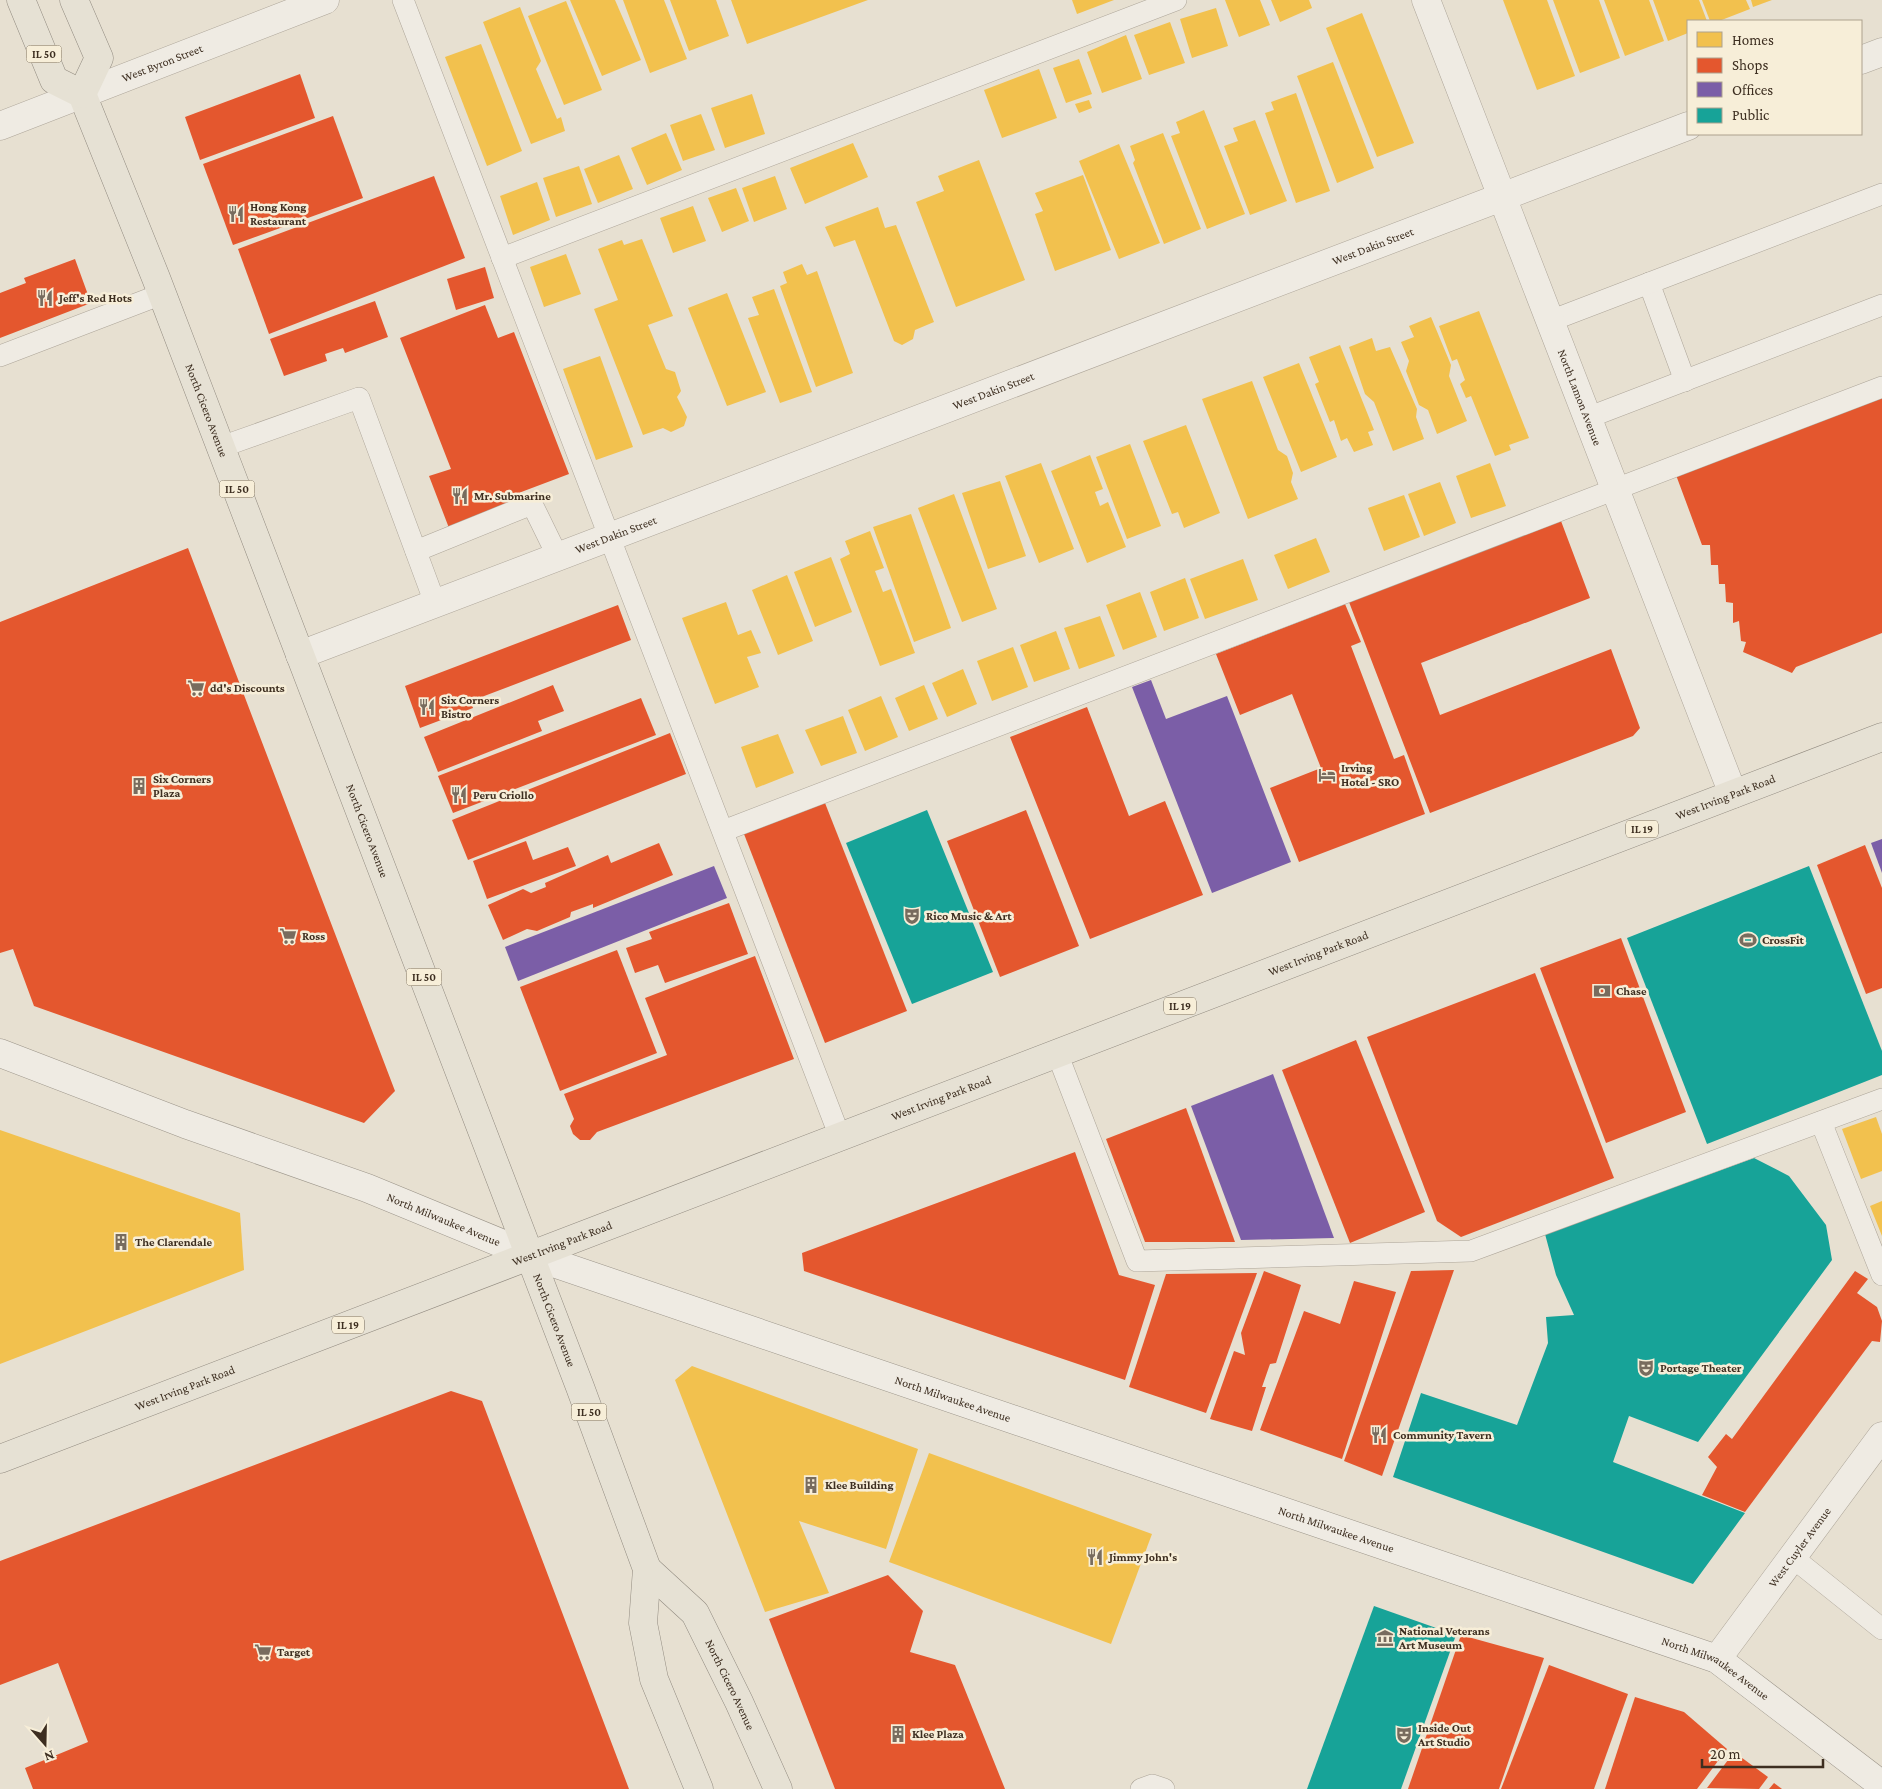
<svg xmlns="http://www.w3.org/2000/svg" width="1882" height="1789" font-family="'Crimson Pro',serif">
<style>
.homes{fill:#f2c14e}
.shops{fill:#e4572e}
.offices{fill:#7b5ea7}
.public{fill:#17a398}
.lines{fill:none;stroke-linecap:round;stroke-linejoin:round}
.lane-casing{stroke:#ada599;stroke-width:22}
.street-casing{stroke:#ada599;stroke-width:29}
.secondary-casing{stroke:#9c958a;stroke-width:29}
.primary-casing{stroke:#928b80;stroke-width:29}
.lane{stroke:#efebe3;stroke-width:21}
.street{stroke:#efebe3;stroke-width:28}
.secondary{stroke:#efebe3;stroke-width:28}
.primary{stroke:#e6e1d4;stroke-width:28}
.labels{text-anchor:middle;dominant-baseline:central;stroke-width:5;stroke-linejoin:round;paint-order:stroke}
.shield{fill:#f7eed8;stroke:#756857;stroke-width:1}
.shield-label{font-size:11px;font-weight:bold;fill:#3d2e20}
.street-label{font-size:12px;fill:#3d2e20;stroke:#f7eed8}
.poi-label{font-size:12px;font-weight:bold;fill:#3d2e20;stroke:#f7eed8;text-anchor:start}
</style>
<rect width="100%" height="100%" fill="#e7e0d1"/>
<g class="homes">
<polygon points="570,0 615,0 641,60 602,76"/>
<polygon points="623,0 664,0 687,59 650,73"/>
<polygon points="670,0 716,0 729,36 689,51"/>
<polygon points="731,0 868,0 747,44"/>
<polygon points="1072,0 1114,0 1077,14"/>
<polygon points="1225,0 1260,0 1270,25 1239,37"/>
<polygon points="1271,0 1309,0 1312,8 1280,22"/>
<polygon points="1503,0 1547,0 1575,76 1537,90"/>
<polygon points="1553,0 1599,0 1620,58 1580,73"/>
<polygon points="1604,0 1649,0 1664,41 1625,56"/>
<polygon points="1653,0 1699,0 1707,21 1688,21 1688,33 1668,41"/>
<polygon points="1702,0 1746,0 1750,9 1719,21 1710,21"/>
<polygon points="1751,0 1772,0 1753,7"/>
<polygon points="566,1 602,90 564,105 528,16"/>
<polygon points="520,7 541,61 536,69 557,119 561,117 565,131 531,144 483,22"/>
<polygon points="1216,8 1228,46 1192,58 1180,19"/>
<polygon points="1362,13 1414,143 1377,157 1326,28"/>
<polygon points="1170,22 1185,63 1149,75 1134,35"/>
<polygon points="1126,35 1142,79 1102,93 1087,52"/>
<polygon points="481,44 522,151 487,166 445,57"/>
<polygon points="1079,59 1092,94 1066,103 1053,68"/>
<polygon points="1333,62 1374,168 1337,183 1297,76"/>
<polygon points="1039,69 1057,118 1002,138 984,90"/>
<polygon points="1296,93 1330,191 1296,203 1265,113 1274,110 1271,102"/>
<polygon points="752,94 765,134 725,148 711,108"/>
<polygon points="1089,100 1092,108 1079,113 1075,104"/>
<polygon points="1204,110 1245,214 1207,229 1171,136 1180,133 1176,122"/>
<polygon points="701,114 715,150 683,161 670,125"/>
<polygon points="1255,120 1287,201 1250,215 1224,146 1238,141 1233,128"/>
<polygon points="666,133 682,170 647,185 631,148"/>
<polygon points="1163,133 1201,229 1164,244 1133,163 1135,160 1130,146"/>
<polygon points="853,143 868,177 805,204 790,168"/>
<polygon points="1119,144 1160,243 1119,259 1079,161"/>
<polygon points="619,155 633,189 598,203 584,169"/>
<polygon points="979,160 1025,280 956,307 916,202 944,191 938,176"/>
<polygon points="579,166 592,204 556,217 543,178"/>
<polygon points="1083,175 1111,250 1055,271 1035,214 1043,211 1035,193"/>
<polygon points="775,176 787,209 754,222 742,188"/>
<polygon points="537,182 550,220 513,235 500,196"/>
<polygon points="736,188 749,221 722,232 708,198"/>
<polygon points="693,206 706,241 673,253 660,218"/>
<polygon points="878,207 885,228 896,225 934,322 915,330 913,339 902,345 894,341 855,240 834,247 825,227"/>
<polygon points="642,239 673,316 648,325 666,369 675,372 681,391 677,397 687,417 684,426 671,432 663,428 643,435 594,309 618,300 598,249 622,240 624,245"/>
<polygon points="566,254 581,294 544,307 530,267"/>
<polygon points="802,264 807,275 817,271 853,373 816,387 780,286 787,283 783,272"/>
<polygon points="774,289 812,392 780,403 748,318 759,315 752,297"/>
<polygon points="727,293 766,392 727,406 688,308"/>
<polygon points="1479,311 1529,438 1509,445 1511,450 1495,456 1471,396 1466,398 1460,384 1465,380 1457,359 1452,361 1439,326"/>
<polygon points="1431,317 1451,365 1449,376 1467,421 1437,434 1428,410 1419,405 1406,371 1409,361 1401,342 1414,337 1409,326"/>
<polygon points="1372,338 1376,351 1390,347 1417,409 1416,417 1424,439 1393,451 1374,402 1365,394 1349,347"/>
<polygon points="1340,345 1374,430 1368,432 1373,445 1354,452 1347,438 1341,441 1334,420 1330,422 1315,384 1319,382 1309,357"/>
<polygon points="600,356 633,447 596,460 563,369"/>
<polygon points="1299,363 1337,457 1301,472 1263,377"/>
<polygon points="1252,381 1278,450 1287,456 1293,473 1291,482 1298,499 1248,519 1202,399"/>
<polygon points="1186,425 1220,513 1184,528 1178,512 1172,514 1143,441"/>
<polygon points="1130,444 1161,526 1127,539 1096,457"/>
<polygon points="1090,455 1103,489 1095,492 1100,506 1108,502 1126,547 1087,563 1051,471"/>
<polygon points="1041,463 1074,549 1039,563 1005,476"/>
<polygon points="1490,463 1506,506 1471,518 1456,476"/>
<polygon points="1000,481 1026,556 988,569 962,493"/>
<polygon points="1440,482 1456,523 1424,536 1408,494"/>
<polygon points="954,494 997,609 962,622 918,508"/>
<polygon points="1404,495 1420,537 1384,551 1368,508"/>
<polygon points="911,514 951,628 914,642 873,527"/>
<polygon points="870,531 884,568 875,571 883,592 891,589 915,653 880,666 840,559 850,554 845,541"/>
<polygon points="1316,538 1330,572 1288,589 1274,555"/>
<polygon points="831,557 852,612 815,627 794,572"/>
<polygon points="1243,559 1258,600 1205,619 1190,579"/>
<polygon points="787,575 813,641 778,655 752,590"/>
<polygon points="1185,578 1199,618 1164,631 1150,592"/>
<polygon points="1140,592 1157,637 1123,650 1106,605"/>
<polygon points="726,602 738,635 751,630 761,653 747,657 759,687 715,704 682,618"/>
<polygon points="1100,616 1115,656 1079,669 1064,628"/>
<polygon points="1056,631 1070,669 1034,682 1020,645"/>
<polygon points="1013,647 1028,687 992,701 977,661"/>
<polygon points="963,669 977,704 947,717 932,683"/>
<polygon points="924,685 938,719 909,731 895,698"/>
<polygon points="881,696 898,737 865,751 848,710"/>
<polygon points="843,716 857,753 821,766 805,730"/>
<polygon points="778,734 794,773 756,788 741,747"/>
<polygon points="1876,1117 1882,1134 1882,1171 1861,1179 1842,1129"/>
<polygon points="0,1130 240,1213 244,1270 0,1364"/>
<polygon points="1882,1201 1882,1236 1870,1206"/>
<polygon points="692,1366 918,1449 886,1549 799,1521 829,1593 765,1612 675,1380"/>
<polygon points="929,1453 1152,1534 1111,1644 889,1562"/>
</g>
<g class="shops">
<polygon points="300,74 315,118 200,160 185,117"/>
<polygon points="333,116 363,198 233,245 203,164"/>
<polygon points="434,176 465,258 269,334 238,249"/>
<polygon points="75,259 91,303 0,338 0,293 26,283 24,278"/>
<polygon points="485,267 494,298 456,310 447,279"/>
<polygon points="375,301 388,337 345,353 343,348 325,354 327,361 284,376 270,339"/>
<polygon points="485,305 498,338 514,332 569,474 516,494 519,501 449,528 429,476 451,469 400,338"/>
<polygon points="1882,396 1882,633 1796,667 1792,673 1743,652 1746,642 1741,641 1739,621 1733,623 1733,603 1726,602 1725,584 1719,584 1718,565 1711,565 1710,545 1702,545 1676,475"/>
<polygon points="1561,521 1590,598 1421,663 1440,715 1611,649 1640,728 1633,736 1430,813 1349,602"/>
<polygon points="188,548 395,1091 364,1123 34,1006 13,949 0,953 0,622"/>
<polygon points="1345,604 1361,642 1351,646 1394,759 1404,755 1425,814 1299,862 1270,788 1321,768 1292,694 1240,715 1216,654"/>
<polygon points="618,605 631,640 471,701 473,708 420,728 405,686"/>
<polygon points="553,685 564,711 538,721 542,731 438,772 424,737"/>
<polygon points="641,698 656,735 453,813 438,776"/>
<polygon points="1087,707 1129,816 1165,801 1203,895 1090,939 1010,737"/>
<polygon points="670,733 686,774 468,860 452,820"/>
<polygon points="825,803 907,1011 825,1043 744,834"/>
<polygon points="1026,810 1079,946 1000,977 947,841"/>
<polygon points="526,841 533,860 568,847 576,866 487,899 473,861"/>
<polygon points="659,843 673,875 593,908 593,904 571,912 570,917 537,931 527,929 503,940 488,905 523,889 531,893 546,887 545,883 608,855 611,863"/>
<polygon points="1865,845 1882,888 1882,988 1866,994 1817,865"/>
<polygon points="729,903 748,954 665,983 658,965 635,973 626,948 652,939 649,932"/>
<polygon points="1621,938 1686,1112 1606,1143 1540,968"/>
<polygon points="617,950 657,1053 560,1091 520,987"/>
<polygon points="755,956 794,1059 597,1132 590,1140 580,1140 573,1134 570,1126 574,1119 564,1094 667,1055 645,998"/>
<polygon points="1535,973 1614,1178 1461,1237 1437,1221 1367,1037"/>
<polygon points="1356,1040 1425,1212 1350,1243 1282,1070"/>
<polygon points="1186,1108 1235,1242 1145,1242 1106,1139"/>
<polygon points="1075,1152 1119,1275 1155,1285 1125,1380 804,1271 802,1253"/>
<polygon points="1454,1270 1382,1476 1344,1461 1411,1271"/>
<polygon points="1264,1271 1301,1285 1276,1363 1270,1364 1262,1387 1266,1387 1252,1431 1210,1419 1234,1351 1245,1355 1241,1333"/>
<polygon points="1855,1271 1868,1279 1857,1293 1877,1307 1882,1321 1880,1342 1872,1341 1745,1512 1702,1495 1717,1467 1708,1457 1726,1434 1732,1439"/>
<polygon points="1257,1273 1206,1413 1129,1387 1166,1274"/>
<polygon points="1354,1281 1396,1292 1342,1459 1260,1430 1304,1311 1340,1324"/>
<polygon points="451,1391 482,1401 629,1789 33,1789 25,1768 88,1742 58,1663 0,1685 0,1561"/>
<polygon points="888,1575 923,1611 910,1652 955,1665 1005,1789 835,1789 769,1619"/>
<polygon points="1461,1635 1544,1658 1499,1789 1408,1789"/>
<polygon points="1549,1665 1628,1694 1594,1789 1501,1789"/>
<polygon points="1635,1697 1684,1712 1727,1749 1697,1789 1605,1789"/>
<polygon points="1734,1752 1768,1777 1759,1789 1707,1788"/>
<polygon points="1774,1783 1782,1789 1769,1789"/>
</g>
<g class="offices">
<polygon points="1151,680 1166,719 1227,696 1291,862 1212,893 1132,687"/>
<polygon points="1882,839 1882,873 1871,843"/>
<polygon points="714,866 727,898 518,981 505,947"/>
<polygon points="1273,1074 1334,1238 1241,1240 1191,1106"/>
</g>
<g class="public">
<polygon points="927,810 993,972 912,1004 846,843"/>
<polygon points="1809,866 1882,1051 1882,1075 1707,1144 1627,938"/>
<polygon points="1754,1158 1789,1176 1826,1225 1832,1260 1698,1442 1629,1416 1613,1462 1745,1513 1693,1584 1393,1477 1421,1393 1517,1425 1548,1343 1546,1317 1574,1315 1556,1275 1545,1234"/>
<polygon points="1374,1606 1456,1635 1401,1789 1307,1789"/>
</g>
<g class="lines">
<g class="lane-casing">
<g id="lane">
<polyline points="403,0 840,1137"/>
<polyline points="502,258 1176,0"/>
<polyline points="1649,283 1685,381"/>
<polyline points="1550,321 1882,194"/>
<polyline points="0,356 162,294"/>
<polyline points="1587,418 1882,305"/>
<polyline points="221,447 359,398 435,603"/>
<polyline points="416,551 532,504 558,557"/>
<polyline points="723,831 1882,387"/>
<polyline points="1057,1053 1137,1261 1471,1251 1882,1099"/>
<polyline points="1821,1122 1882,1275"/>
<polyline points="1792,1557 1882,1629"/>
<polyline points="1141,1789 1152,1785 1164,1789"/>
</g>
</g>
<g class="street-casing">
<g id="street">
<path id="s1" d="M1426,0L1733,794"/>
<polyline points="1861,60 1882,52"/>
<path id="s2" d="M0,126L325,0"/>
<path id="s3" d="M300,655L1688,126"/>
<path id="s4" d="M1717,1659L1882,1436"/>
</g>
</g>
<g class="secondary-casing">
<g id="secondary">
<path id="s5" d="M0,1053L185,1124L367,1188L530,1255L1717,1659L1882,1785"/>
</g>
</g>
<g class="primary-casing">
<g id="primary">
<path id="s6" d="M21,0L54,80L82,94L156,278L580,1387L647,1569L643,1623L654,1679L699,1789"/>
<polyline points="74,0 99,58 82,94"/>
<path id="s7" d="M0,1459L1882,737"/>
<path id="s8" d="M647,1569L695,1613L739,1702L778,1789"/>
</g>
</g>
<use href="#lane" class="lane"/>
<use href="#street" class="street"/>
<use href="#secondary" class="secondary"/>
<use href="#primary" class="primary"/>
</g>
<defs>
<g id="restaurant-bare" transform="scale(1.35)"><path d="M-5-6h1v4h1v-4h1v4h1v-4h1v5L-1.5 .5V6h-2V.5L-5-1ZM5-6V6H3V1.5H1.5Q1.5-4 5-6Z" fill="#786c5e" stroke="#f7eed8" stroke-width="2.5" paint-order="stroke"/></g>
<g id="supermarket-bare" transform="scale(1.35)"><path d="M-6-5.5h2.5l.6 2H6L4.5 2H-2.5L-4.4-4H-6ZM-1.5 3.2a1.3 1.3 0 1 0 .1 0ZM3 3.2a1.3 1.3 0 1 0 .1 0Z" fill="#786c5e" stroke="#f7eed8" stroke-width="2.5" paint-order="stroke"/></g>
<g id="hotel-bare" transform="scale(1.35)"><path d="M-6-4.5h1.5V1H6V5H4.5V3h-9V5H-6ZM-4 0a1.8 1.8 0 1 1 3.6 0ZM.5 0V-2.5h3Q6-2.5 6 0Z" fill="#786c5e" stroke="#f7eed8" stroke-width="2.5" paint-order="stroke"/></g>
<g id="building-bare" transform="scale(1.35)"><path d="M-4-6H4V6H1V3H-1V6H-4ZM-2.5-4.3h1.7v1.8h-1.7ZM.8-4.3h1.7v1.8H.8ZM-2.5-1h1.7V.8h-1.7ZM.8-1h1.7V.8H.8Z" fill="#786c5e" stroke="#f7eed8" stroke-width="2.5" paint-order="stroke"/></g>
<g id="theatre-bare" transform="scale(1.35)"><path d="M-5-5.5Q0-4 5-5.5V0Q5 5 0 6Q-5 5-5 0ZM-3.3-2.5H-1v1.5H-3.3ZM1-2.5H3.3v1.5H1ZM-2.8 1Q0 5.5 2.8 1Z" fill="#786c5e" stroke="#f7eed8" stroke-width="2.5" paint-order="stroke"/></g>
<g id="stadium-bare" transform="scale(1.35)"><path d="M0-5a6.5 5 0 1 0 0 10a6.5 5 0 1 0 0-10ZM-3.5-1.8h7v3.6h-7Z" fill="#786c5e" stroke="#f7eed8" stroke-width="2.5" paint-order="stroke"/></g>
<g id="bank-bare" transform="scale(1.35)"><path d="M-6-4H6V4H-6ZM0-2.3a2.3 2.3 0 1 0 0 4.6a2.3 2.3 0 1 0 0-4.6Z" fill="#786c5e" stroke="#f7eed8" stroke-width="2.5" paint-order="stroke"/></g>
<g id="museum-bare" transform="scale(1.35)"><path d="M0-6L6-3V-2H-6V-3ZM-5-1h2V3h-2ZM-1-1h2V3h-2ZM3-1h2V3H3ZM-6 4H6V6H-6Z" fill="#786c5e" stroke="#f7eed8" stroke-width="2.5" paint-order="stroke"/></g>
</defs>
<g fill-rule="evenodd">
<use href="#restaurant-bare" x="236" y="214"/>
<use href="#restaurant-bare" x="45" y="298"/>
<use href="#restaurant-bare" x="460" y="496"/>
<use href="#supermarket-bare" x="196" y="688"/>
<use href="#restaurant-bare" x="427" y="707"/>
<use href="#hotel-bare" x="1327" y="775"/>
<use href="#building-bare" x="139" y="786"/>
<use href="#restaurant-bare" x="459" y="795"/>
<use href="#theatre-bare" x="912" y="916"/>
<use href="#supermarket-bare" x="288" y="936"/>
<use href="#stadium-bare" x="1748" y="940"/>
<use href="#bank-bare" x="1602" y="991"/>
<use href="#building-bare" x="121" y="1242"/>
<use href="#theatre-bare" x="1646" y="1368"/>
<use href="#restaurant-bare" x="1379" y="1435"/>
<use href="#building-bare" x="811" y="1485"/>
<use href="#restaurant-bare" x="1095" y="1557"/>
<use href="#museum-bare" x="1385" y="1638"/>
<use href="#supermarket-bare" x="263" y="1652"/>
<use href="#building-bare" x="898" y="1734"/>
<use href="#theatre-bare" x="1404" y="1735"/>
</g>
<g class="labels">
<g class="shield">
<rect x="26.5" y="45.5" width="35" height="17" rx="4"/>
<rect x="219.5" y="480.5" width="35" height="17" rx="4"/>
<rect x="1626" y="820.5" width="32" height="17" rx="4"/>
<rect x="406.5" y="968.5" width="35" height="17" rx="4"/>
<rect x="1164" y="997.5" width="32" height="17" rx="4"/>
<rect x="332" y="1316.5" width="32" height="17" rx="4"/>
<rect x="571.5" y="1403.5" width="35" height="17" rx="4"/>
</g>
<g class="shield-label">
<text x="44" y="54">IL 50</text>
<text x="237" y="489">IL 50</text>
<text x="1642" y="829">IL 19</text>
<text x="424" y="977">IL 50</text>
<text x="1180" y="1006">IL 19</text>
<text x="348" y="1325">IL 19</text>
<text x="589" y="1412">IL 50</text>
</g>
<g class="street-label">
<text stroke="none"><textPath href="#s2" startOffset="174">West Byron Street</textPath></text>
<text stroke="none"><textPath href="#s3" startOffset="1148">West Dakin Street</textPath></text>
<text stroke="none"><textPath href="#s3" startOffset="742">West Dakin Street</textPath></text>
<text stroke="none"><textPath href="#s1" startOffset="426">North Lamon Avenue</textPath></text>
<text stroke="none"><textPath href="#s6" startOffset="458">North Cicero Avenue</textPath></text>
<text stroke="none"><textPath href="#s3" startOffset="338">West Dakin Street</textPath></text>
<text stroke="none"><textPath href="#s7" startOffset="1848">West Irving Park Road</textPath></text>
<text stroke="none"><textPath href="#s6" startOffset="908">North Cicero Avenue</textPath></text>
<text stroke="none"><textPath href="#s7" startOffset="1412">West Irving Park Road</textPath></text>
<text stroke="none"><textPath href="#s7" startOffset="1008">West Irving Park Road</textPath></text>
<text stroke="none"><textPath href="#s5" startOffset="474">North Milwaukee Avenue</textPath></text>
<text stroke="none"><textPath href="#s7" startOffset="602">West Irving Park Road</textPath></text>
<text stroke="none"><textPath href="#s6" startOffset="1432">North Cicero Avenue</textPath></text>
<text stroke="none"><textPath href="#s7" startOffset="198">West Irving Park Road</textPath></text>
<text stroke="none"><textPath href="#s5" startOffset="1014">North Milwaukee Avenue</textPath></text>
<text stroke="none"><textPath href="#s5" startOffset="1419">North Milwaukee Avenue</textPath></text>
<text stroke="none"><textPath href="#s4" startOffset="139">West Cuyler Avenue</textPath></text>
<text stroke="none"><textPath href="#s5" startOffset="1824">North Milwaukee Avenue</textPath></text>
<text stroke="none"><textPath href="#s8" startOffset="145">North Cicero Avenue</textPath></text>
</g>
<g class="poi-label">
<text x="250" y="207">Hong Kong<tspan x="250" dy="14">Restaurant</tspan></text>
<text x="59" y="298">Jeff's Red Hots</text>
<text x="474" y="496">Mr. Submarine</text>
<text x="210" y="688">dd's Discounts</text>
<text x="441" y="700">Six Corners<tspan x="441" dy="14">Bistro</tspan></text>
<text x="1341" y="768">Irving<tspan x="1341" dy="14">Hotel - SRO</tspan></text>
<text x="153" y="779">Six Corners<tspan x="153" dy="14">Plaza</tspan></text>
<text x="473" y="795">Peru Criollo</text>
<text x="926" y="916">Rico Music &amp; Art</text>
<text x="302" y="936">Ross</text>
<text x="1762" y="940">CrossFit</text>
<text x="1616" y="991">Chase</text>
<text x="135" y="1242">The Clarendale</text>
<text x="1660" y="1368">Portage Theater</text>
<text x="1393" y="1435">Community Tavern</text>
<text x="825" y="1485">Klee Building</text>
<text x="1109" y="1557">Jimmy John's</text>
<text x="1399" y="1631">National Veterans<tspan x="1399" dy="14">Art Museum</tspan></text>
<text x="277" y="1652">Target</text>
<text x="1418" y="1728">Inside Out<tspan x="1418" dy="14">Art Studio</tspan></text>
<text x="912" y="1734">Klee Plaza</text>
</g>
</g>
<rect x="1687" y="20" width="175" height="115" fill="#f7eed8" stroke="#ada18e"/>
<rect x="1697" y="32" width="25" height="15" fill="#f2c14e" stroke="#ada18e"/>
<text x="1732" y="45" font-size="15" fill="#3d2e20">Homes</text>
<rect x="1697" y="58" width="25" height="15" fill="#e4572e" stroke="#ada18e"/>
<text x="1732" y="70" font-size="15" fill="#3d2e20">Shops</text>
<rect x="1697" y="82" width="25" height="15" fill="#7b5ea7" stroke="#ada18e"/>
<text x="1732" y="95" font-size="15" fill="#3d2e20">Offices</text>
<rect x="1697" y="108" width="25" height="15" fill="#17a398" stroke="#ada18e"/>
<text x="1732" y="120" font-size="15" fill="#3d2e20">Public</text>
<g transform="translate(45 1744) rotate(160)" stroke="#f7eed8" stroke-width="4" paint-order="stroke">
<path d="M0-4L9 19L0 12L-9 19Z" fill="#3d2e20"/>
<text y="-8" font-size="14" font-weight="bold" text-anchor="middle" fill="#3d2e20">N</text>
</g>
<path d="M1702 1759v8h121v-8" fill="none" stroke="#3d2e20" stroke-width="2.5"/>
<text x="1710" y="1759" font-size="15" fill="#3d2e20" stroke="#f7eed8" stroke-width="4" paint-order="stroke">20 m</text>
</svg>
